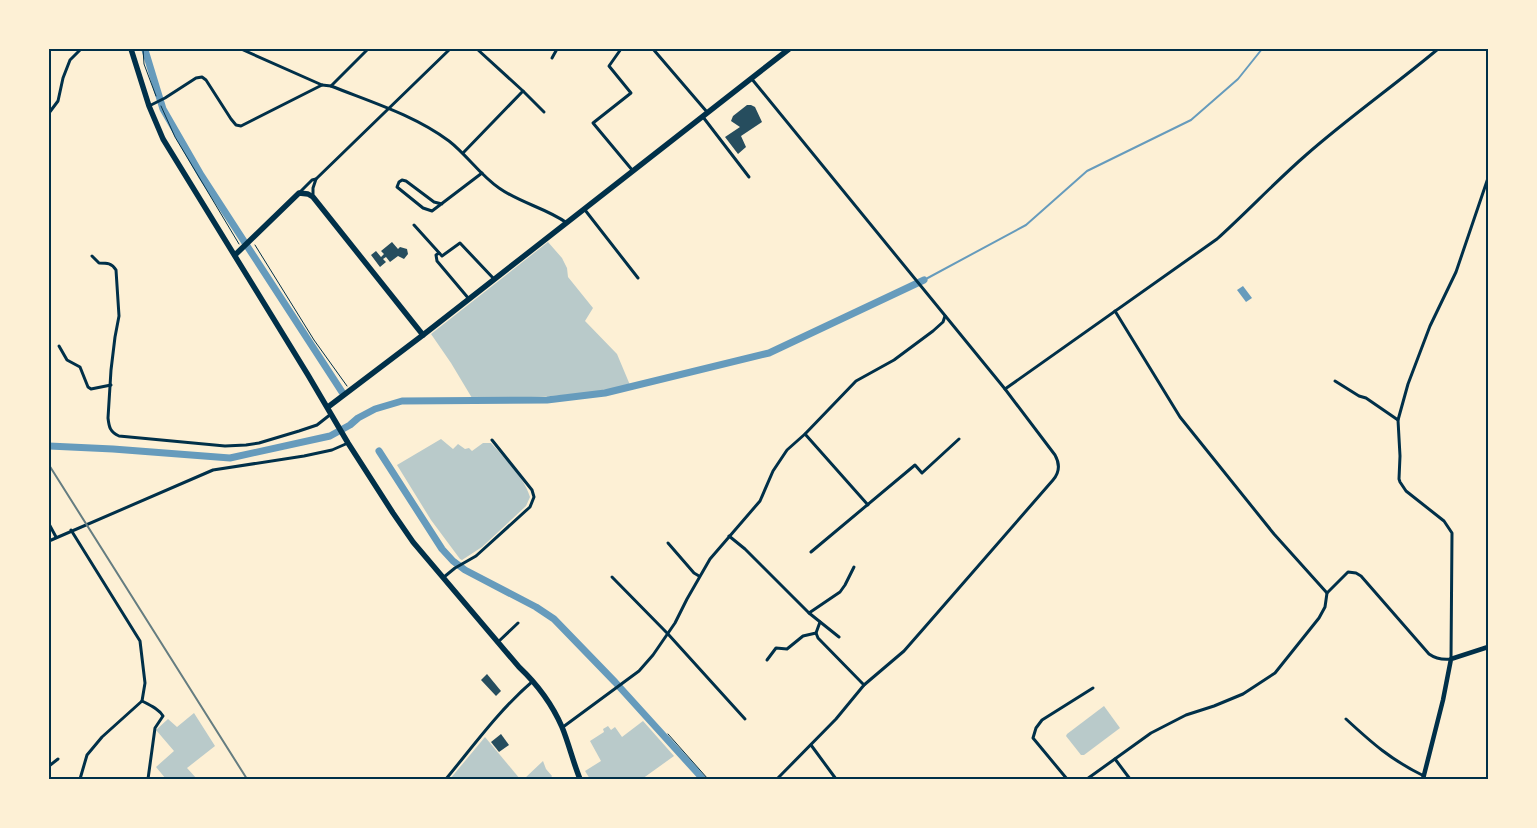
<svg xmlns="http://www.w3.org/2000/svg" width="1537" height="828" font-family="'Nunito Sans',sans-serif">
<style>
.green{fill:#b9caca}
.water{fill:#669bbc}
.lines{fill:none;stroke-linecap:round;stroke-linejoin:round}
.stream{stroke:#669bbc;stroke-width:2}
.canal{stroke:#669bbc;stroke-width:7}
.building{fill:#264d5e}
.path{stroke:#003049;stroke-width:1}
.minor{stroke:#003049;stroke-width:3}
.tertiary{stroke:#003049;stroke-width:4.5}
.primary{stroke:#003049;stroke-width:5.5}
.rail{stroke:#657d81;stroke-width:2}
.neatline{fill:none;stroke:#003049;stroke-width:2}
</style>
<rect width="100%" height="100%" fill="#fdf0d5"/>
<g class="green">
<path d="M548,242L562,258L567,268L568,277L593,308L585,321L617,354L630,385C579,397 524,398 472,398L451,363L431,334Z"/>
<path d="M441,439L453,449L458,444L465,449L469,448L472,451L483,443H491C505,459 524,477 530,497L526,506L482,547L462,560L460,559L431,520L397,465Z"/>
<polygon points="1104,706 1120,728 1084,755 1081,755 1066,736 1067,734"/>
<polygon points="194,713 215,746 187,768 197,779 166,779 156,767 174,751 156,730 168,719 177,727"/>
<polygon points="643,721 674,756 642,779 606,779 604,778 602,779 590,779 585,771 601,761 590,741 604,732 603,729 608,726 611,730 615,727 622,737"/>
<polygon points="485,737 520,779 450,779"/>
<polygon points="543,761 546,769 552,776 550,779 524,779"/>
</g>
<polygon class="water" points="1243,286 1252,298 1246,302 1237,290"/>
<g class="lines">
<polyline class="stream" points="924,280 1026,225 1087,171 1191,120 1238,79 1262,49"/>
<g class="canal">
<polyline points="146,49 145,50 163,109 201,175 342,392"/>
<polyline points="49,446 113,449 230,458 330,436 350,425 358,418 375,409 402,401 547,400 605,393 769,353 924,280"/>
<polyline points="379,451 442,549 453,561 465,570 536,607 554,619 615,682 703,779"/>
</g>
</g>
<g class="building">
<polygon points="747,105 751,105 755,107 762,122 741,136 746,147 738,154 725,137 740,127 731,121 733,116"/>
<polygon points="392,242 398,249 400,247 407,249 408,254 404,259 398,256 390,262 386,257 383,259 386,262 380,267 371,255 376,251 381,257 384,254 381,251"/>
<polygon points="487,674 501,691 496,696 481,680"/>
<polygon points="501,734 509,745 499,752 491,742"/>
</g>
<g class="lines">
<g class="path">
<polyline points="143,49 144,64 156,96"/>
<polyline points="161,106 175,137 239,244"/>
<polyline points="255,245 314,340 347,386"/>
<polyline points="668,734 708,779"/>
</g>
<g class="minor">
<path d="M241,49L322,85L331,86C371,102 414,115 449,141C467,155 480,175 499,188C520,203 546,208 567,223"/>
<polyline points="621,49 609,66 631,93 593,123 633,171"/>
<polyline points="653,49 707,112"/>
<polyline points="552,58 557,49"/>
<path d="M751,78L1005,389L1055,455C1060,464 1060,472 1053,480L925,627L904,651L864,685L836,719L777,779"/>
<polyline points="331,86 368,49"/>
<polyline points="523,91 544,112"/>
<polyline points="149,106 165,98 196,78 202,77 206,80 231,119 236,125 241,126 322,85"/>
<polyline points="49,113 58,101 63,78 70,60 81,49"/>
<polyline points="703,117 749,177"/>
<polyline points="463,153 523,91 477,49"/>
<polyline points="299,193 312,180 316,179 450,49"/>
<polyline points="313,196 313,188 316,179"/>
<polyline points="442,204 434,202 406,181 402,180 399,182 397,187 423,208 432,211 482,173"/>
<polyline points="585,210 638,278"/>
<polyline points="414,225 442,256 460,243 494,279"/>
<polyline points="439,253 436,255 437,261 469,299"/>
<path d="M92,256L99,263C107,263 112,263 116,270L119,316L115,337L111,370L108,418C109,427 110,432 119,436L225,446L246,445L259,443L299,431L317,425L331,414"/>
<polyline points="1115,311 1180,417 1274,534 1327,593"/>
<polyline points="59,346 67,360 80,367 88,387 91,389 111,385"/>
<polyline points="1335,381 1359,396 1366,398 1398,420"/>
<path d="M1005,389L1217,239C1247,212 1275,182 1306,155C1348,118 1395,85 1438,49"/>
<polyline points="805,434 868,505"/>
<polyline points="49,524 56,537"/>
<polyline points="71,530 140,641 145,683 142,701 102,737 87,755 80,779"/>
<polyline points="729,536 745,549 809,613 839,637"/>
<polyline points="49,541 213,470 304,456 332,450 348,443"/>
<polyline points="668,543 694,573 699,576"/>
<polyline points="811,552 915,465 922,473 959,439"/>
<polyline points="444,577 455,568 476,556 530,507 534,497 532,490 492,440"/>
<polyline points="612,577 668,634 745,719"/>
<polyline points="809,613 840,592 845,585 854,567"/>
<polyline points="816,633 818,638 864,685"/>
<polyline points="498,642 518,623"/>
<polyline points="767,660 776,648 787,649 803,636 816,633 820,622"/>
<path d="M142,701C150,705 159,709 163,716L155,728L148,779"/>
<path d="M1346,719C1372,743 1391,760 1424,776"/>
<polyline points="563,727 639,671 653,655 675,623 687,599 710,559 760,501 773,471 787,450 805,434 856,381 894,360 933,331 943,322 945,316"/>
<polyline points="811,745 836,779"/>
<polyline points="1115,759 1130,779"/>
<polyline points="49,766 58,759"/>
<path d="M446,779C474,745 500,709 533,681"/>
<polyline points="1067,779 1033,738 1036,728 1042,720 1093,688"/>
<path d="M1087,779L1151,733L1186,715L1214,706L1243,694L1275,673L1319,618L1325,607L1327,593L1348,572L1356,573L1361,576L1429,654C1436,659 1442,660 1451,659L1452,533L1444,521L1406,491L1400,482L1399,479L1400,456L1398,420L1408,384L1430,326L1456,272L1488,178"/>
</g>
<polyline class="tertiary" points="1423,779 1443,700 1451,659 1488,647"/>
<g class="primary">
<path d="M131,49L149,106L163,139L308,375L348,443L393,513L413,542L519,667C537,684 552,704 562,727C569,744 573,762 580,779"/>
<polyline points="235,255 299,193 308,194 313,197 423,335"/>
<polyline points="328,407 423,335 789,49"/>
</g>
<polyline class="rail" points="49,465 247,779"/>
</g>
<rect width="1537" height="828" fill="none" stroke="#fdf0d5" stroke-width="100"/>
<rect x="50" y="50" width="1437" height="728" class="neatline"/>
</svg>
